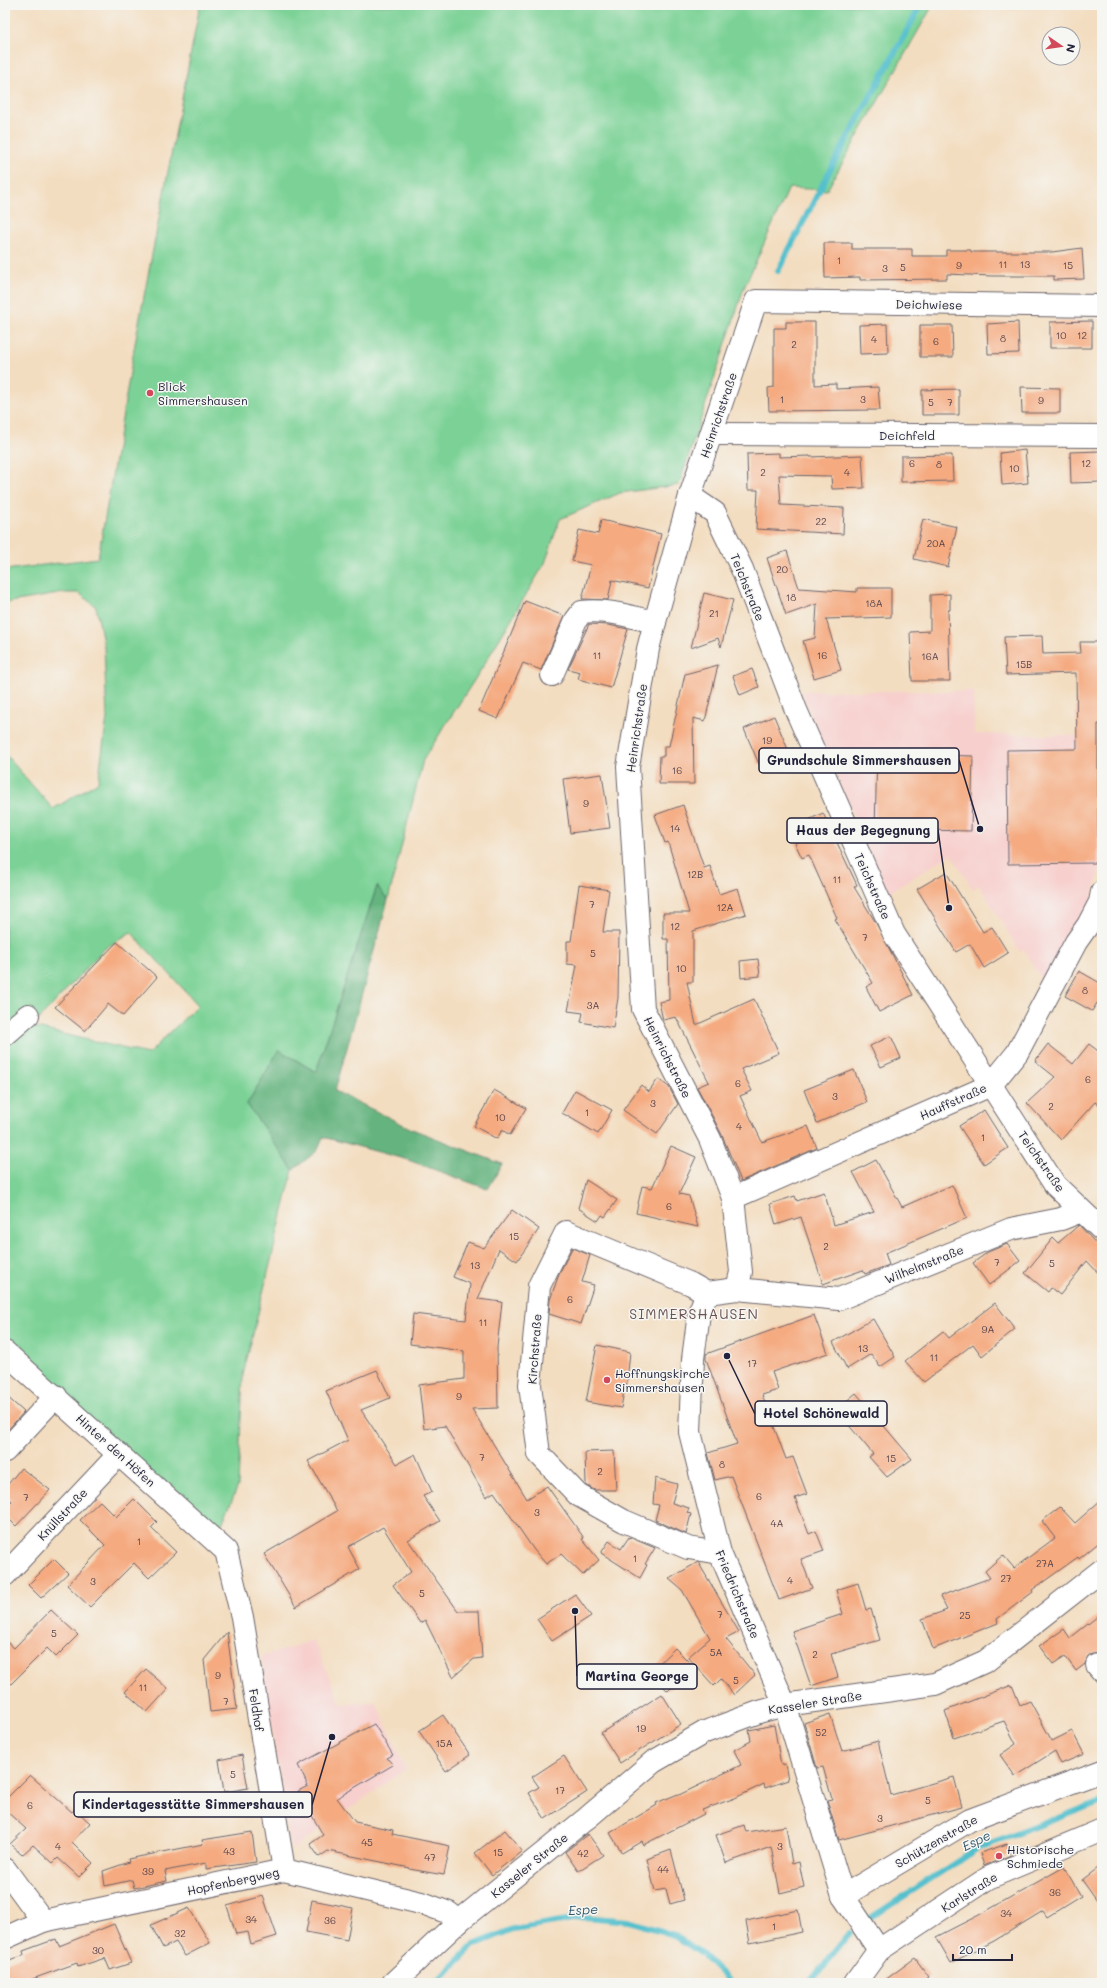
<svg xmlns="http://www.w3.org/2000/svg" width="1107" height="1988" font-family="Mali,sans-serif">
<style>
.built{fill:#f7d0ce}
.green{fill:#7cd296;stroke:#4f7a68;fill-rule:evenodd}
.forest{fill:#65b47f;stroke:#446b5d}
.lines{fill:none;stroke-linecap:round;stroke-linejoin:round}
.stream{stroke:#54c0cd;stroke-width:6}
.building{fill:#f5aa80}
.minor-casing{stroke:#6b636a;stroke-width:24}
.minor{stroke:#fff;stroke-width:22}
.poi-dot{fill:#d1495b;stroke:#f6f6f2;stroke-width:1.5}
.labels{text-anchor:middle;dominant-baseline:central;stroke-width:3;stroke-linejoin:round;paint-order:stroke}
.number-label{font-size:10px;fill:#57444c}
.street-label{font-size:12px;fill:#22223b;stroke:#f6f6f2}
.poi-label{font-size:12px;fill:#22223b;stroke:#f6f6f2;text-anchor:start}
.water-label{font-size:13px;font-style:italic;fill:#34596e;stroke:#f6f6f2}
.quarter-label{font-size:14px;letter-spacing:1px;fill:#6c5253;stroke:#f6f6f2}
.leader{fill:none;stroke:#22223b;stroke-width:1.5}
.callout-dot{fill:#22223b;stroke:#f6f6f2;stroke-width:1.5}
.callout{fill:#f6f6f2;stroke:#22223b;stroke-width:1.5}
.callout-label{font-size:13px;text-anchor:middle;font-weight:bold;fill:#22223b}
</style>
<rect width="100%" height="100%" fill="#f6f6f2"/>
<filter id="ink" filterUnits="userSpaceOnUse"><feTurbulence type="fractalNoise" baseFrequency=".025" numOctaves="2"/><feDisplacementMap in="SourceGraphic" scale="8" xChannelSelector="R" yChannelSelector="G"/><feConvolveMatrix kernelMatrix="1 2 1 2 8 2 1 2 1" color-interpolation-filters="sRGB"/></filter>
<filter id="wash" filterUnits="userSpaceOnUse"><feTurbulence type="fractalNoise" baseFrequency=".012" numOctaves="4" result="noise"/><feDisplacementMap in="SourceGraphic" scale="16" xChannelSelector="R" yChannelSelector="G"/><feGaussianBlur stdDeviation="0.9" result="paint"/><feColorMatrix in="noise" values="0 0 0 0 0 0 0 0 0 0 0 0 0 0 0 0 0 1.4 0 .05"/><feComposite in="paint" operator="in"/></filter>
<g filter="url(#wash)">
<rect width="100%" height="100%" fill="#f3ddc0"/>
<g class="built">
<polygon points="801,691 974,691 974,734 1102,736 1102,861 1090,905 1043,982 1024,949 1020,952 979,885 973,889 951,854 887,894"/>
<polygon points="313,1640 341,1704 376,1702 406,1769 291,1850 261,1657"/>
</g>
<path class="green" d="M200,5H933L827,190L789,188L744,288L679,485L620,493L560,519L545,563L482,668L423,760L388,900L377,886L316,1072L279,1050L247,1104L293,1170L243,1375L238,1486L215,1540L5,1343V754L53,809L98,782L107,718L104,647L96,607L79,593H64L5,603V570L98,558L136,338ZM131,932L198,1005L148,1054L32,1027L104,949Z"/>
<polygon class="forest" points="377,886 388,900 335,1091 412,1129 502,1164 488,1189 408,1160 323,1137 317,1151 293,1170 247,1104 279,1050 316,1072"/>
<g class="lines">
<g class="stream">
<polyline points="778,271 830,170 921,5"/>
<polyline points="869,1919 975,1850 1102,1801"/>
<polyline points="436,1983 474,1945 513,1929 585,1917 629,1921 674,1935 702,1954 731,1983"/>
<polyline points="809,1983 850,1933"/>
</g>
</g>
<g id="blocks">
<g class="building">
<polygon points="824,243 852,243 852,249 912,249 912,256 946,256 946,250 971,250 971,252 1052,252 1082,248 1084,279 1054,280 1054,276 992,276 947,274 947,279 860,280 860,277 825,278"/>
<polygon points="1092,321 1092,348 1050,348 1050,322"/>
<polygon points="786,322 815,322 815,385 836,384 836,389 878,387 880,410 769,411 768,388 774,387 774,328 786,328"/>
<polygon points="1018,322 1019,353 988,354 987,324"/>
<polygon points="887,324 888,353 860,354 859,325"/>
<polygon points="920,325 952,325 953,357 920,357"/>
<polygon points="1021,387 1060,388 1060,413 1022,413"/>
<polygon points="959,389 959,415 922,415 922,390"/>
<polygon points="1025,450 1028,483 1002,485 1000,453"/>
<polygon points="1100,451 1102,482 1071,483 1070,452"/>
<polygon points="779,453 779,457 810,456 810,457 862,455 864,488 832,489 831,476 779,475 781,505 844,508 843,534 756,529 758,490 748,490 747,454"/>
<polygon points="952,455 953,481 901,482 901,456"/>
<polygon points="923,519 957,527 948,567 914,559"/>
<polygon points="601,520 661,534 648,588 612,580 608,600 582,599 591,565 572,561 579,530 598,534"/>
<polygon points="787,551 799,588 857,592 857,588 891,588 891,617 826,619 841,670 814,678 803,641 815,638 817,604 786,615 767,558"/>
<polygon points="704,593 733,600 721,647 718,638 691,648"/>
<polygon points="950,594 950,610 948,610 950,681 912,681 910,632 930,631 930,595"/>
<polygon points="525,601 564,616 541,670 523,663 498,719 479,711"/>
<polygon points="589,624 608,625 628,629 611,688 578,679 580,672 568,669"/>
<polygon points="1042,636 1043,654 1081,653 1080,642 1102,642 1102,724 1098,724 1098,863 1008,864 1007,750 1077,749 1076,673 1006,675 1004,637"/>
<polygon points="718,665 705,721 693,718 694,784 659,784 660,756 664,756 664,746 669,746 685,674"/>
<polygon points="752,669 759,687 740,695 733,676"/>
<polygon points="774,716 789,752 759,764 744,729"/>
<polygon points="877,753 973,756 971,831 875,829"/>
<polygon points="602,774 610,828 570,833 563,779"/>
<polygon points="683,805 704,868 710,866 719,894 738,888 746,914 693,931 693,982 687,982 696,1025 754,999 779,1053 741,1069 752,1091 740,1096 762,1142 808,1126 817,1148 741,1181 721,1133 697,1087 709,1082 676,1017 663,1020 659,1002 669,1000 668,939 663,939 663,913 689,913 668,842 665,843 655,815"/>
<polygon points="823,813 857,885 854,887 876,923 913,995 879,1012 866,987 873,983 835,919 837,918 809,855 802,858 795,843 804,839 798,825"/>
<polygon points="946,872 983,932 992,927 1008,953 984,968 970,944 956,952 917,889"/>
<polygon points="579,885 609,890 603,932 619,932 618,998 613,1028 581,1022 583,1013 568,1011 577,965 567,964 567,941 571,941"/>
<polygon points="117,942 157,977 123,1016 108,1004 85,1031 55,1007"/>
<polygon points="758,959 760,976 741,978 740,961"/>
<polygon points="1079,971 1102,984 1102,1006 1097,1003 1092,1011 1065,996"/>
<polygon points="891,1036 901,1058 881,1067 870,1046"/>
<polygon points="1048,1044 1073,1064 1089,1044 1102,1054 1102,1107 1095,1102 1061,1140 1027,1103 1055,1077 1035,1061"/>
<polygon points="854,1070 867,1102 817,1123 804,1090"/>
<polygon points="658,1079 669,1087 678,1104 657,1134 623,1110 641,1085 649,1092"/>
<polygon points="494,1090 526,1108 510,1135 502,1130 497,1139 474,1126"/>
<polygon points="575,1090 612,1110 598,1134 562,1113"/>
<polygon points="984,1110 1008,1148 984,1164 959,1126"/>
<polygon points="671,1146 696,1157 679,1194 689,1196 698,1227 636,1213 642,1186 652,1188"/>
<polygon points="876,1160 902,1207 952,1185 967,1218 885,1253 889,1265 865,1274 863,1270 823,1284 801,1217 776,1225 770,1204 795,1196 797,1201 824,1192 834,1225 874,1212 853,1172"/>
<polygon points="586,1180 617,1200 605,1217 602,1215 598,1221 578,1208"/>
<polygon points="512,1210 539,1229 517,1261 499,1249 478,1299 502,1302 497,1347 498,1408 472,1409 527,1499 547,1486 584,1538 582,1539 599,1560 583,1575 561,1554 546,1564 534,1550 494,1492 486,1497 445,1426 424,1429 419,1385 464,1379 464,1351 410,1344 413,1314 466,1320 470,1284 453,1277 468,1242 484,1248"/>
<polygon points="1079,1225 1102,1250 1102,1277 1087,1261 1060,1295 1051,1288 1048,1292 1025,1273 1053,1238 1058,1243"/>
<polygon points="1007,1244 1020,1261 989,1285 973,1263 988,1252"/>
<polygon points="572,1248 590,1255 582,1282 594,1285 581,1324 549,1314 550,1300 559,1274"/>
<polygon points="995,1303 1015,1329 982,1356 973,1344 924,1382 905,1361 943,1331 949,1338"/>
<polygon points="814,1315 828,1353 772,1372 778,1390 762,1395 786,1459 793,1457 807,1494 795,1498 809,1534 816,1531 824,1551 801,1559 812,1588 779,1600 731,1476 715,1480 708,1453 737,1444 706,1359 706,1354"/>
<polygon points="873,1319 895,1357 880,1367 871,1354 847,1369 833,1342"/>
<polygon points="597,1345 630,1352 626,1390 624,1391 621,1408 586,1402"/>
<polygon points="377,1370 390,1398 361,1410 397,1464 415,1454 432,1492 423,1496 440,1521 408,1540 458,1611 479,1611 482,1658 474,1659 453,1677 425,1620 420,1623 393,1585 411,1572 383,1527 348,1547 360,1569 296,1607 264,1554 337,1511 308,1461 348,1440 326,1391"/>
<polygon points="856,1393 912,1459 887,1477 869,1457 873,1454 836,1410"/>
<polygon points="5,1395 24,1412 5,1433"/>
<polygon points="614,1451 616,1490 594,1490 586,1485 585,1452"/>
<polygon points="21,1468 50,1490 16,1526 5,1515 5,1509 12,1501 5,1494 5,1488"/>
<polygon points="655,1478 677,1484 672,1503 689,1508 687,1513 691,1514 686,1534 655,1520 659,1505 653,1504"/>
<polygon points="134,1499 157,1522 151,1528 176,1552 149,1578 134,1563 90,1607 67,1585 105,1545 80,1520 100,1501 116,1517"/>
<polygon points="1102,1499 1102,1540 1079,1559 1078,1557 1032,1590 1033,1592 997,1619 998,1623 933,1649 922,1619 947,1610 940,1596 990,1578 985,1571 1003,1555 1014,1568 1055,1538 1042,1521 1060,1507 1075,1523"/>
<polygon points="629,1537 655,1548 645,1564 647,1565 640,1578 601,1553 609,1541 621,1549"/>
<polygon points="54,1559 68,1573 41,1598 28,1585"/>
<polygon points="698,1562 739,1632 726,1639 755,1675 734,1695 721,1679 714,1686 688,1657 710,1638 682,1590 669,1579"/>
<polygon points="858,1583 866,1610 871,1609 880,1640 831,1654 838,1677 811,1686 792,1631 843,1614 836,1590"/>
<polygon points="575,1594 591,1616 552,1641 537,1619"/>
<polygon points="51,1610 78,1635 56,1657 47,1648 5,1690 5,1640 14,1648"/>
<polygon points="1102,1613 1102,1652 1089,1655 1085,1664 1076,1671 1065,1656 1053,1664 1039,1646 1064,1629 1070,1638"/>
<polygon points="227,1632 237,1709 210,1712 204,1660"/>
<polygon points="675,1648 693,1666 668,1691 649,1673"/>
<polygon points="146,1669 168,1689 147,1712 125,1692"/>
<polygon points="1012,1685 1020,1705 1030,1701 1052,1741 1072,1731 1084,1754 1061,1764 1055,1751 1015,1776 1000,1755 1016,1744 1004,1721 954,1738 945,1711"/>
<polygon points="662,1694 681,1724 620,1763 601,1733"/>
<polygon points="830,1714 842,1751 878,1741 891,1795 954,1777 962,1807 839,1840 827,1800 832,1799 823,1767 817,1768 804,1723"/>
<polygon points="443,1715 470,1755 446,1771 419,1731"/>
<polygon points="374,1724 393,1755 387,1758 393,1765 337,1798 355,1822 393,1830 392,1834 450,1846 444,1875 409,1869 410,1868 328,1851 319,1857 310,1844 323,1835 298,1791 308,1786 298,1765"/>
<polygon points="774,1725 781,1765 785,1764 788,1780 765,1788 764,1784 735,1798 702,1810 704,1814 643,1845 642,1841 622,1853 610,1833 657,1805 656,1803 678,1794 679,1795 741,1765 734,1750 751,1741 749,1730"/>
<polygon points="242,1755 248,1788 224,1792 219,1760"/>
<polygon points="564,1756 587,1792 545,1819 529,1793 539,1787 532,1777"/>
<polygon points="30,1775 72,1812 75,1809 90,1823 72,1842 93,1863 79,1877 58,1858 53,1863 33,1845 22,1855 10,1844 26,1829 5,1810 5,1800"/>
<polygon points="744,1825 746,1832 786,1826 792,1864 799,1862 804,1887 780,1893 771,1847 726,1863 716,1835"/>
<polygon points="505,1830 522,1851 492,1875 475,1853"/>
<polygon points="252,1832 256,1862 206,1869 206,1863 165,1871 167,1881 134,1888 132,1880 105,1886 103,1871 129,1862 128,1859 203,1844 202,1840"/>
<polygon points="588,1834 603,1855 578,1871 565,1852"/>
<polygon points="1007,1844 1011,1855 984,1866 980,1853"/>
<polygon points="671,1850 684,1900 670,1904 666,1889 655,1891 647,1859"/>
<polygon points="1102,1865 1102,1908 1082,1880"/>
<polygon points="1064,1867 1081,1896 1047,1917 1043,1911 994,1941 951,1963 936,1937 981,1914"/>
<polygon points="263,1896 277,1936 251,1944 248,1932 236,1934 227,1906"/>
<polygon points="312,1900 353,1908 347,1940 306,1932"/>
<polygon points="189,1908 210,1943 185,1956 176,1942 163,1948 151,1925"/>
<polygon points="798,1910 802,1932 750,1943 746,1921"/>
<polygon points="114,1924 131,1963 110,1970 105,1958 78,1967 77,1963 21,1983 5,1983 5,1963 24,1955 23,1951 56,1939 59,1946"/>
<polygon points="915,1958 929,1977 920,1983 881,1983"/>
</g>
</g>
</g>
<g filter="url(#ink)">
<use href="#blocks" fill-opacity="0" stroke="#6b636a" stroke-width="1"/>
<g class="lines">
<g class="minor-casing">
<g id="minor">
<polyline points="712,434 1102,436"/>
<polyline points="690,496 715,513 742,569 796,710 894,934 1055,1185 1102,1230"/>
<path d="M552,675L576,620L582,612C607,609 631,617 655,622"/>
<polyline points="5,1035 28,1015"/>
<polyline points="733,1198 991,1085 1017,1053 1076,942 1088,925 1100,902 1102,892"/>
<polyline points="737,1289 839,1299 1011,1229 1061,1219 1081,1211"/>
<polyline points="707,1293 691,1284 566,1232 539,1286 530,1385 539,1454 578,1495 624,1521 688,1548 720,1553"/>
<polyline points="5,1352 226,1551 242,1617 284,1870"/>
<polyline points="5,1451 56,1396"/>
<polyline points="5,1575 119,1454"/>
<polyline points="1097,1665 1102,1671"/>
<polyline points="5,1869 43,1921"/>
<polyline points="843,1896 970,1820 1102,1771"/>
<polyline points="5,1938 43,1921 284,1870 425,1904 449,1913 459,1921"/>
<polyline points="879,1950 843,1896 785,1705 720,1553 690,1432 693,1359 699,1313 707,1293 737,1289 741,1272 733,1198 710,1139 643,1009 628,767 648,649 655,622 690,496 756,301 1102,306"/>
<polyline points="393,1983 459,1921 587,1818 653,1762 705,1732 759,1712 785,1705 935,1684 986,1661 1102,1570"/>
<polyline points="855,1983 879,1950 988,1878 1102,1830"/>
</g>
</g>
<use href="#minor" class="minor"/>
</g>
</g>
<g class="poi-dot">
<circle cx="150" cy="393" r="4"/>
<circle cx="607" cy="1380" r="4"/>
<circle cx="999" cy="1856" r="4"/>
</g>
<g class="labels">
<g class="number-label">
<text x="839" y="260">1</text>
<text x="1003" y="264">11</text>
<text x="1025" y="264">13</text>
<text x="959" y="265">9</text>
<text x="1068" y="265">15</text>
<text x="903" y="267">5</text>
<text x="885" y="268">3</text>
<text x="1061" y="335">10</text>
<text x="1082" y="335">12</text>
<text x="1003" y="338">8</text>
<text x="874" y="339">4</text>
<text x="936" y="341">6</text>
<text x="794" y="344">2</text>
<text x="782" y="399">1</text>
<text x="863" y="399">3</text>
<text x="1041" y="400">9</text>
<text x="931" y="402">5</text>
<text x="950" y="402">7</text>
<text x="912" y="463">6</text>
<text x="1086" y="463">12</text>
<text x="939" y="464">8</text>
<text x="1014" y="468">10</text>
<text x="763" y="472">2</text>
<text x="847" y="472">4</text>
<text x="821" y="521">22</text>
<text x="936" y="543">20A</text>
<text x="782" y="569">20</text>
<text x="791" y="597">18</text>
<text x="874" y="603">18A</text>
<text x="714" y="613">21</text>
<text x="597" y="655">11</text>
<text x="822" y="655">16</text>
<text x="930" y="656">16A</text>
<text x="1024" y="664">15B</text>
<text x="767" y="740">19</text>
<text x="677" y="770">16</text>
<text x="586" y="803">9</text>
<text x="675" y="828">14</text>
<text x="695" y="874">12B</text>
<text x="837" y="879">11</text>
<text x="592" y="904">7</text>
<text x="725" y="907">12A</text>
<text x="675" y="926">12</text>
<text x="865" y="937">7</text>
<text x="593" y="953">5</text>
<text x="681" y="968">10</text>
<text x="1085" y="990">8</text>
<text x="593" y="1005">3A</text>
<text x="1088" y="1079">6</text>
<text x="738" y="1083">6</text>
<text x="835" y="1096">3</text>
<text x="653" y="1103">3</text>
<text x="1051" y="1106">2</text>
<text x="587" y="1112">1</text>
<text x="500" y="1117">10</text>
<text x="739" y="1126">4</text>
<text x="983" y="1137">1</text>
<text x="669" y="1206">6</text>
<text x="514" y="1236">15</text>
<text x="826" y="1246">2</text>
<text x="997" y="1262">7</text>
<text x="1052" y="1263">5</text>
<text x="475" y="1265">13</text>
<text x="570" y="1299">6</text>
<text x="483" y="1322">11</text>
<text x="988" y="1329">9A</text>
<text x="863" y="1348">13</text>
<text x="934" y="1357">11</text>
<text x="752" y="1363">17</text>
<text x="459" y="1396">9</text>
<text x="482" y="1457">7</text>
<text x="891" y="1458">15</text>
<text x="722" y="1464">8</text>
<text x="600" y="1471">2</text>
<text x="759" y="1496">6</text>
<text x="26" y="1497">7</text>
<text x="537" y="1512">3</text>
<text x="777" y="1523">4A</text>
<text x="139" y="1541">1</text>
<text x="635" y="1558">1</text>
<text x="1045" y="1563">27A</text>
<text x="1006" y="1578">27</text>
<text x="790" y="1580">4</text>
<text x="93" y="1581">3</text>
<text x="422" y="1593">5</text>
<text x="720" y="1614">7</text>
<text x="965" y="1615">25</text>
<text x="54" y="1633">5</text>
<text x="716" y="1652">5A</text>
<text x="815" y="1654">2</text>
<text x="218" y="1675">9</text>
<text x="736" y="1680">5</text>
<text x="143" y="1687">11</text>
<text x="226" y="1701">7</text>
<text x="641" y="1728">19</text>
<text x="821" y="1732">52</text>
<text x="444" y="1743">15A</text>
<text x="233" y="1774">5</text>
<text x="560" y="1790">17</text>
<text x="928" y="1800">5</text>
<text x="30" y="1805">6</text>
<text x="880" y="1818">3</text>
<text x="367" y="1842">45</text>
<text x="58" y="1846">4</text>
<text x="780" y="1846">3</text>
<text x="229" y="1851">43</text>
<text x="498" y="1852">15</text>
<text x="583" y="1853">42</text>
<text x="430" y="1857">47</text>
<text x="663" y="1869">44</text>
<text x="148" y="1871">39</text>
<text x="1055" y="1892">36</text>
<text x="1006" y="1913">34</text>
<text x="251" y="1919">34</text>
<text x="330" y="1920">36</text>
<text x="774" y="1926">1</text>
<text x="180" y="1933">32</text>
<text x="98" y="1950">30</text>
</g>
<g class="street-label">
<text transform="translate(929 304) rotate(1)">Deichwiese</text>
<text transform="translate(718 415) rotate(-71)">Heinrichstraße</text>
<text x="907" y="435">Deichfeld</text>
<text transform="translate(748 587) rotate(68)">Teichstraße</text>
<text transform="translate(636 728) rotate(-82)">Heinrichstraße</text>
<text transform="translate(873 886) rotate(66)">Teichstraße</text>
<text transform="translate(668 1057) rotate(63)">Heinrichstraße</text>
<text transform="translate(953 1101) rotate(-24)">Hauffstraße</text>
<text transform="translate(1042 1161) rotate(55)">Teichstraße</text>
<text transform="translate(924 1264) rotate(-22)">Wilhelmstraße</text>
<text transform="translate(534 1349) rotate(-86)">Kirchstraße</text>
<text transform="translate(116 1450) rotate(42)">Hinter den Höfen</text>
<text transform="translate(62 1514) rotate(-47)">Knüllstraße</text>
<text transform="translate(738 1594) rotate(67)">Friedrichstraße</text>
<text transform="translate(815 1702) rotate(-9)">Kasseler Straße</text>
<text transform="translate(257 1710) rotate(81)">Feldhof</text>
<text transform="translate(936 1841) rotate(-30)">Schützenstraße</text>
<text transform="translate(529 1865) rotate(-39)">Kasseler Straße</text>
<text transform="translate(233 1881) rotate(-12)">Hopfenbergweg</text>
<text transform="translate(969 1892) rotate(-32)">Karlstraße</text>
</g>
<g class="poi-label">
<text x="158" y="386">Blick<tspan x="158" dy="14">Simmershausen</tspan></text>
<text x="615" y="1373">Hoffnungskirche<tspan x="615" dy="14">Simmershausen</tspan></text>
<text x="1007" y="1849">Historische<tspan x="1007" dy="14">Schmiede</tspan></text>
</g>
<g class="water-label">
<text transform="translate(976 1840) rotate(-26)">Espe</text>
<text transform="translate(583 1909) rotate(-3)">Espe</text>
</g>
<g class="quarter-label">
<text x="694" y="1313">SIMMERSHAUSEN</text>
</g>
</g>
<path class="leader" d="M980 829L959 760M949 908L938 830M727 1356L755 1414M575 1611L577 1676M332 1737L312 1805"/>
<g class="callout-dot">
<circle cx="980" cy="829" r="4"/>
<circle cx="949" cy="908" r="4"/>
<circle cx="727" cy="1356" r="4"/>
<circle cx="575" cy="1611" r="4"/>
<circle cx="332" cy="1737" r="4"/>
</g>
<g class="callout">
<rect x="759" y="748" width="200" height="25" rx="4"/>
<rect x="787" y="818" width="151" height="25" rx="4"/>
<rect x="755" y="1401" width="132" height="25" rx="4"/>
<rect x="577" y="1664" width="120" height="25" rx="4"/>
<rect x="74" y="1792" width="238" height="25" rx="4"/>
</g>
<g class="callout-label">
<text x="859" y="765">Grundschule Simmershausen</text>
<text x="863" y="835">Haus der Begegnung</text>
<text x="821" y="1418">Hotel Schönewald</text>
<text x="637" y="1681">Martina George</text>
<text x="193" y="1809">Kindertagesstätte Simmershausen</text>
</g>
<rect width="1107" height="1988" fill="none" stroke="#f6f6f2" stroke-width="20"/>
<g transform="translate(1061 46) rotate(103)"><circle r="19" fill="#f6f6f2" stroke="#a1a1a9"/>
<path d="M0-3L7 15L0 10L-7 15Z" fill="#d1495b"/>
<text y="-6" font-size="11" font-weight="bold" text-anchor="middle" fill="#22223b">N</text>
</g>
<path d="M953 1954v6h59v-6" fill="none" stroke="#22223b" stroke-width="2"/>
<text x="959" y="1954" font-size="12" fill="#22223b" stroke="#f6f6f2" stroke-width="3" paint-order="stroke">20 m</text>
</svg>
